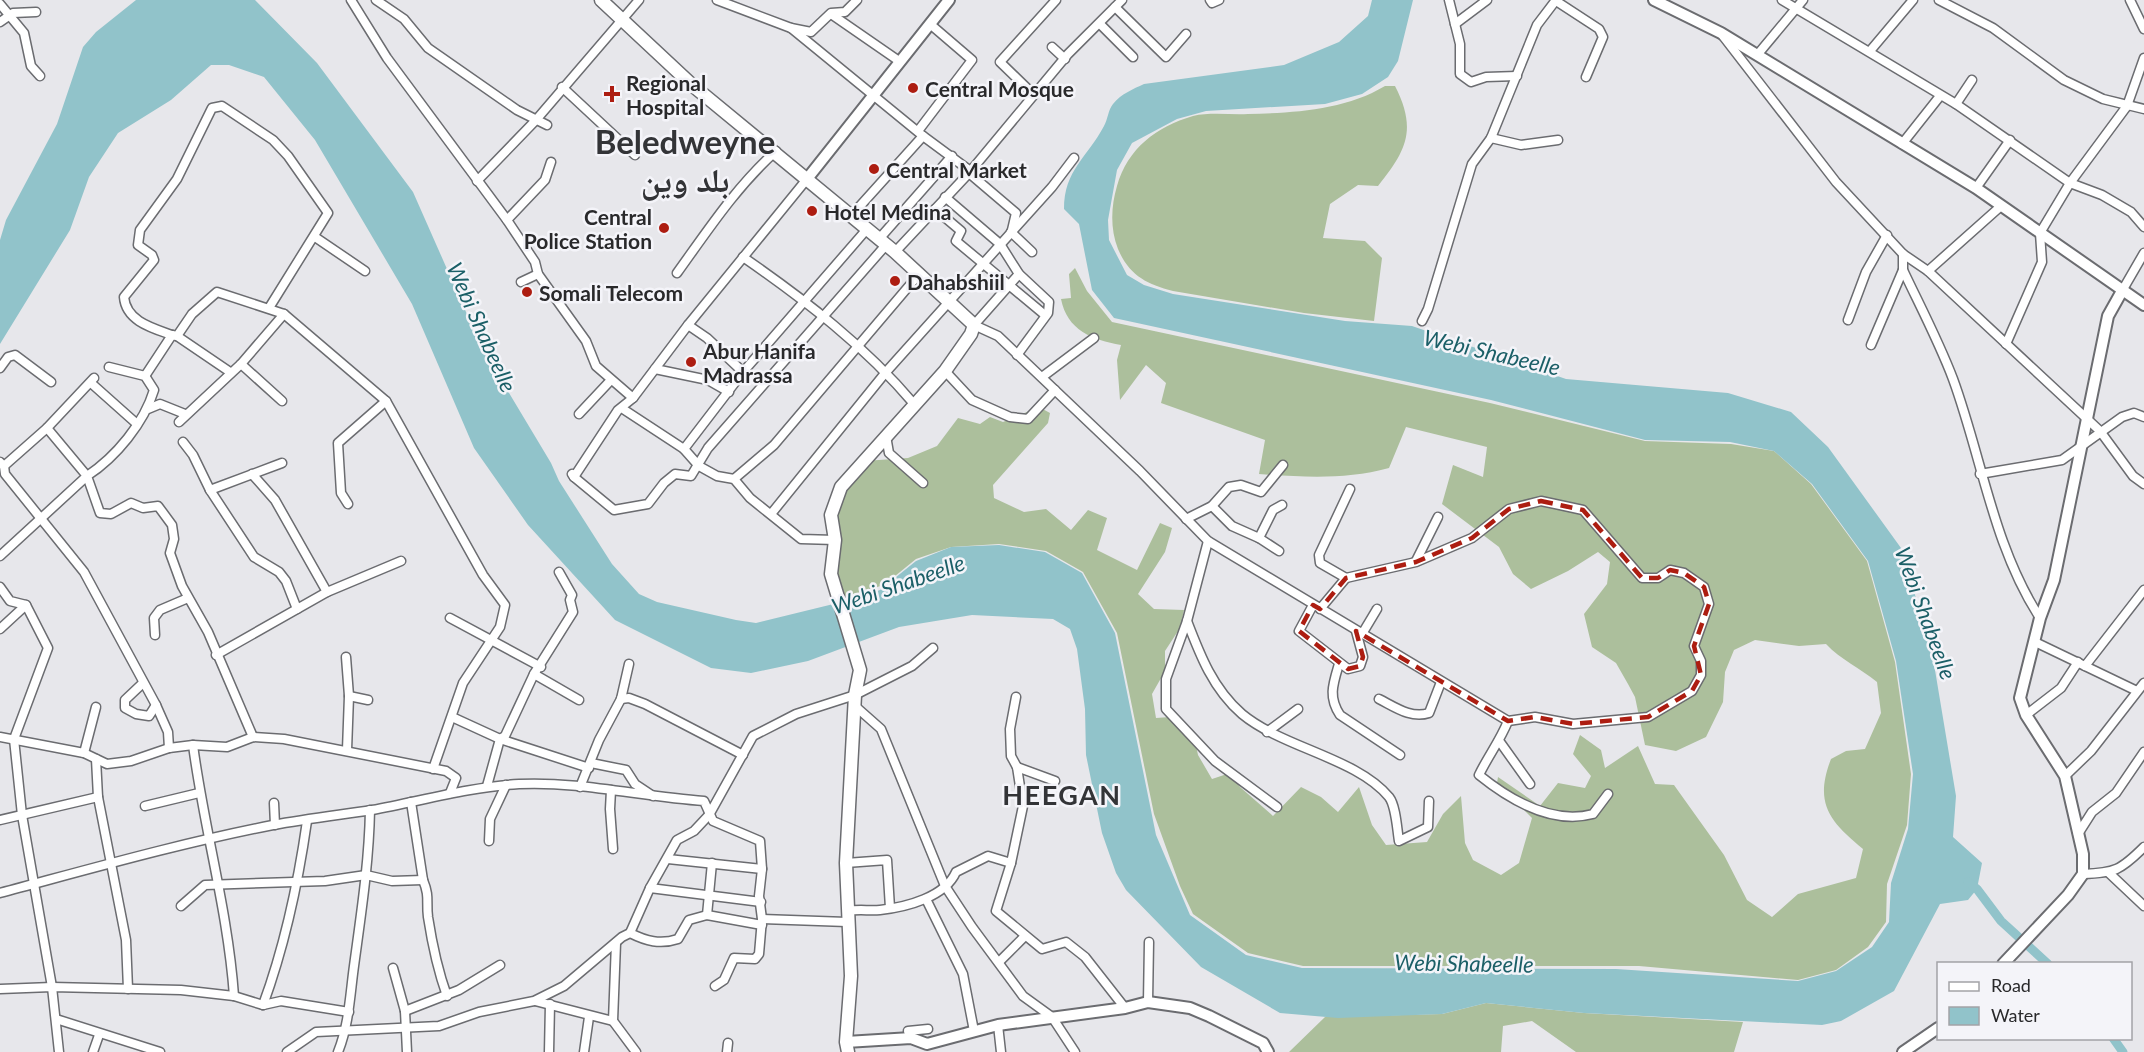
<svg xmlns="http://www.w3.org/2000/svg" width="2144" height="1052" font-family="Lato,'Noto Naskh Arabic',sans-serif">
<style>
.forest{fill:#acbf9c}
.water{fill:#91c3ca}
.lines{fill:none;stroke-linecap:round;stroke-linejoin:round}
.canal{stroke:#91c3ca;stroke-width:9}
.minor-casing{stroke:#6b6c70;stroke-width:11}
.tertiary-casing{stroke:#6b6c70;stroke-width:14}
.secondary-casing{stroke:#6b6c70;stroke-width:15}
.minor{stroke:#fff;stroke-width:8}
.tertiary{stroke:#fff;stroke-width:10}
.secondary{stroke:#fff;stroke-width:12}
.marked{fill:none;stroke:#ad1d11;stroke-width:4.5;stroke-dasharray:12 8;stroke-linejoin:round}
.poi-dot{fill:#ad1d11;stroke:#f4f4f9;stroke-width:2}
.labels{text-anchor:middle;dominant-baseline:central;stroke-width:5;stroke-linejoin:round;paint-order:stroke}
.poi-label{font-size:21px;font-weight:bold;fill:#29292b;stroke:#f4f4f9;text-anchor:start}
.water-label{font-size:22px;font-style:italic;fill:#1b5f67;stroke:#f4f4f9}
.district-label{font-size:27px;font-weight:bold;letter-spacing:1.5px;fill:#333437;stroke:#f4f4f9}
.town-label{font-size:33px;font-weight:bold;fill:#333437;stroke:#f4f4f9}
</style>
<rect width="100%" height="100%" fill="#e7e7eb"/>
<g class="forest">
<path d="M1385,86H1395C1417,129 1407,150 1378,186L1358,185L1330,204L1323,238L1365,241L1382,258L1374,321L1304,313L1173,291C1146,284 1129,275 1118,249C1110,229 1111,206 1117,186C1128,148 1156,127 1193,116C1210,112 1231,115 1248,114C1294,113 1345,110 1385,86Z"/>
<path d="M1075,268L1087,291L1112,322L1490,403L1645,441L1731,444L1774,451L1811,484L1867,561L1895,662L1911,774L1907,825L1887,884L1886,922L1868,947L1836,970L1798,980L1639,966H1303L1248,953L1193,914L1180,886L1154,814L1117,633L1083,572L1046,551L999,544L951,547L916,559L884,585L843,597L834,573L840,489L864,461L908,458L937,446L958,418L980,424L990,417L1003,422L1039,407L1050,413L1048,423L993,485L994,498L1024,512L1046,509L1071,530L1088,510L1107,518L1097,550L1137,570L1160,523L1172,528L1165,552L1138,594L1154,609L1184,610L1180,628L1165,651V671L1152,694L1156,718L1170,717L1195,741L1198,755L1212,779L1230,773L1240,787L1273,816L1301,787L1321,797L1338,812L1359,787L1372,825L1386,845L1427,842L1443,814L1461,796L1465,843L1473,860L1501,875L1519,863L1532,818L1497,783L1498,777L1540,806L1558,783L1585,788L1591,776L1573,754L1580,735L1601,750L1605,768L1638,746L1655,784L1674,785L1724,855L1747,900L1772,917L1798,894L1856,878L1863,849C1829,821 1814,803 1831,759L1846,751L1865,749L1881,713L1877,682C1860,668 1841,660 1826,644L1799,646L1755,640L1734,650L1725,672L1723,702L1706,737L1676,751L1645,745L1635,697L1628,684L1616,663L1592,647L1584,614L1607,584L1610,562L1598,552L1568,571L1531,589L1513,574L1499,547L1442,504L1453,465L1483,477L1487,447L1406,427L1389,468C1345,480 1303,477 1259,474L1265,440L1161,403L1166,383L1146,365L1120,400L1117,360L1121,345C1092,340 1067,330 1061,299L1071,298L1069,274Z"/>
<polygon points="1486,1003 1584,1013 1743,1022 1734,1052 1576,1052 1532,1021 1503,1026 1501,1052 1289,1052 1325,1017 1442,1014"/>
</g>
<path class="water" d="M136,0H255L317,63L413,192L481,346L551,463L559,481L612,564L639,594L657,602L736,620L756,623L858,598L880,590L916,561L951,547L999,545L1045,552L1082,573L1115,633L1156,835L1190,915L1246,955L1302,968L1616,969L1798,981L1836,971L1872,947L1889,922L1891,883L1908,829L1913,774L1896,661L1868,561L1812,484L1774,451L1730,442L1645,440L1491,400L1114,318L1092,290L1079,224L1064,209C1064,170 1087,158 1104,126C1108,119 1108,110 1113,104C1121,94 1133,89 1144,84L1284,65L1339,42L1368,16L1372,0H1413L1398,61L1388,77L1362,94L1325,104L1206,111L1177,119L1132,143L1117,170L1108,220L1109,240L1127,275L1144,285L1173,294L1345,321L1412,326L1566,379L1728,393L1791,412L1828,447L1901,548L1932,652L1956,796L1953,837L1982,863L1977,889L1968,900L1940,904L1894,991L1841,1021L1822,1025L1584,1013L1486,1003L1442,1014L1338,1018L1280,1013L1201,967L1126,890L1116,873L1102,833L1086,755L1085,709L1077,649L1070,629L1053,619L972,615L899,627L808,661L751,673L711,668L615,620L528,525L474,448L412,304L315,140L264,77L229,65H211L171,100L118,133L89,177L70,230L0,344V240L6,220L57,124L83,47L96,32Z"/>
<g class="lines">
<g class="canal">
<polyline points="1968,882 1977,889 2001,921 2048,964"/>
<polyline points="2113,1038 2123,1052"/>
</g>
<g class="minor-casing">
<g id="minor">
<polyline points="351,0 387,58 507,220 535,262 538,274 586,341 596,366 633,398"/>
<polyline points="376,0 404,19 428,48 517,110 547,125"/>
<polyline points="717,0 791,28 811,32 831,13 845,12 857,0"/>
<polyline points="1210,0 1212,3 1219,0"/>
<polyline points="1449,0 1460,44 1460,74 1471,82 1486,77 1517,76"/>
<polyline points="1782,0 1956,104 2070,183 2102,195 2131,212 2144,227"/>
<polyline points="1939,0 1993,28 2064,80 2103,99 2144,109"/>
<polyline points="2130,0 2144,29"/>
<polyline points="1556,1 1599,29 1603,37 1586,77"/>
<polyline points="0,4 24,33 31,66 40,76"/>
<polyline points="1115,7 1166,57 1186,34"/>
<polyline points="831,14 899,61"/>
<polyline points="0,22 13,13 36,12"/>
<polyline points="1100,24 1133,57"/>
<polyline points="1455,24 1487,0"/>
<polyline points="791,28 923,136 969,170"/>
<polyline points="1723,36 1836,182 1903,254 1928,271 2100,431 2133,476 2144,484"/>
<polyline points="1052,47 1065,59"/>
<polyline points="1870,51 1913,0"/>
<polyline points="1758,54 1803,0"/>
<polyline points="562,87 635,155"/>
<polyline points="1033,94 1000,62 1056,0"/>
<polyline points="1956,104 1972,80"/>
<polyline points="918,131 972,60 930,24"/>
<polyline points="1491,138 1521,145 1558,140"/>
<polyline points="1902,144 1940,96"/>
<polyline points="969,173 1016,213 1012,230"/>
<polyline points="477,181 536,120 639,0"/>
<polyline points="1976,188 2010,140"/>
<polyline points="945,197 1000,244 1019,274 1049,302 1048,313 1017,355"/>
<polyline points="935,209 961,231 956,241 1045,315"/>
<polyline points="851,216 923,136"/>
<polyline points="507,220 545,180 551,162"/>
<polyline points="1011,232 1032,252"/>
<polyline points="315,237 365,271"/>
<polyline points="879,239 952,156"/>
<polyline points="895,252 969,173 1068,54 1122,0"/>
<path d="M1903,254V270C1920,306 1939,342 1953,379C1982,458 1993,546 2040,618"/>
<path d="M743,257C805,300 865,346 914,404"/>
<polyline points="1928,271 2001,206"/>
<path d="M677,273C708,230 736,187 776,151"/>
<polyline points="1019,274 974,325 998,336 1140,471 1208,541 1508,721 1535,717 1573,724 1648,717 1692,691 1701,675 1701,661 1694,646 1709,604 1704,587 1684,573 1670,570 1658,578 1642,578 1583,510 1541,501 1509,509 1472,538 1416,562 1346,578 1320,609"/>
<polyline points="521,282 538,274"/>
<polyline points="2122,291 2144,253"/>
<polyline points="1848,320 1866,272 1887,235"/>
<polyline points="1422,321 1428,309 1472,164 1491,138 1537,25 1556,0"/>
<polyline points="688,325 707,338 743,372"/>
<path d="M172,335C152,328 126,321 124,297L154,260L152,255L138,245L140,230L177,179L212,108L222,106L273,140L288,156L328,213L269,308"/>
<polyline points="177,336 230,372"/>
<polyline points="2006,344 2042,262 2040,233 2070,183 2127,106 2144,58"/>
<polyline points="1871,345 1903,270"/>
<polyline points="241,364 282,401"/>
<path d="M109,367L145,376L154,390C144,423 116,457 87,476L100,513L111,514L131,503L143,508L158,506L172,525L174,539L170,553L182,586L208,632L253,737"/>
<polyline points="0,368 8,357 15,355 51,382"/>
<polyline points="655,369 708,380 729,392"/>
<polyline points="945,371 972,400 1010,417 1028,419 1055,390"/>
<polyline points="145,376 172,335 177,336 192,314 217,292 284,314 386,401 483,575 505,605 500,627 463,683 433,769"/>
<polyline points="1042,377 1094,338"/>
<polyline points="91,383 137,424"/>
<polyline points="148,409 160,404 185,414"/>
<polyline points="623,409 684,449 699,466 717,476 734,479 750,498 801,539 835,540"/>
<polyline points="579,414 610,381"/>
<polyline points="179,422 241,364 284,314"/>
<polyline points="886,436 889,453 923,483"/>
<polyline points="183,442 193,455 210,490 254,557 279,572 286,581 297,609"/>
<polyline points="684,449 743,372 867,229"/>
<polyline points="0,462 4,466 5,474 84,572 156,705 168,732 169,748"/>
<polyline points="4,466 47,428 94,378"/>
<polyline points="252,474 275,500 327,592"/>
<polyline points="572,474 574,477 618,410 633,398 688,325 807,179"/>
<polyline points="1980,474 2062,460 2122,417 2134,413 2144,417"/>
<polyline points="574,477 614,510 648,504 664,483 675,474 691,476 708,448 886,245"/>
<polyline points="734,479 774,445 920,273"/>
<polyline points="210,490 282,463"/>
<polyline points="348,504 341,493 338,443 386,401"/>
<polyline points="1212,506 1232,526 1259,538 1279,551"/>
<polyline points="771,514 886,372 1052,187 1074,158"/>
<polyline points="1186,519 1212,506 1229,487 1241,485 1261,492 1283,465"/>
<polyline points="1259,538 1273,510 1282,505"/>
<polyline points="1208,541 1187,621 1166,679 1166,709 1215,761 1277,807"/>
<polyline points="0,556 87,476 47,428"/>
<polyline points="1416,561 1438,517"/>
<polyline points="1346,578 1320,563 1319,555 1350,489"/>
<polyline points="0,587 10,601 26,605 48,648 14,739 22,815 52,987 59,1052"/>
<polyline points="1313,605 1299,631 1348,669 1360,666 1363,657 1356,631"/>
<polyline points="450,618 541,667"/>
<path d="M1187,621C1200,655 1213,689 1242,714C1283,748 1357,758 1389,797C1396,806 1397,829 1399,841L1428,827L1429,801"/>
<polyline points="0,629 26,605"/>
<polyline points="1362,634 1377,609"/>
<polyline points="155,635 154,618 160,610 188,598"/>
<polyline points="2035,642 2137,691"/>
<polyline points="216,655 327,592 401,561"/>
<polyline points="346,657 349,696 347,750"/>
<path d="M1339,664C1333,684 1328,697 1340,715L1400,755"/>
<polyline points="2085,666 2144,590"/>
<polyline points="534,674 579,700"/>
<polyline points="143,683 125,700 125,708 136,714 149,716 156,705"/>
<polyline points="349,696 368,700"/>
<polyline points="621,699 629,698 645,704 743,755"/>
<path d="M1379,699C1395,707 1411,719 1429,713L1441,682"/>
<polyline points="855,706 881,729 945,886 972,927 1023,996 1052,1017 1075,1052"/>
<polyline points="2026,715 2061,688 2078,662"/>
<polyline points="452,717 500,739 589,768"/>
<path d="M1508,721C1500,741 1488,756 1479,775C1510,800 1552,825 1593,814L1608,794"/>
<polyline points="1267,732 1298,709"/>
<polyline points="0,737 84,753 107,764 131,761 169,748 193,745 227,747 253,737 284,739 446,771 456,778 450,793"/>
<polyline points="1500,742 1530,784"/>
<path d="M193,745C204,829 228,911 234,996"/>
<polyline points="84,753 96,707"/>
<polyline points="96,759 98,797 126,940 128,989"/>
<polyline points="591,763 626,770 635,784 653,796"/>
<polyline points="1017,767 1055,781"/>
<polyline points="2065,776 2091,751 2144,683"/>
<polyline points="487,786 500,739 505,736 534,674 573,612 570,600 572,595 559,572"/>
<polyline points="580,787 599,740 621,699 629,664"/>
<polyline points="611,790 610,809 613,849"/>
<path d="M411,802L423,880C430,897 426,901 428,917C432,943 438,971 447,996"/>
<polyline points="274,803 275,825"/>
<polyline points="145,806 199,793"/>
<polyline points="0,820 98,797"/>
<polyline points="2078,834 2092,812 2116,793 2144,752"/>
<polyline points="489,841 490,819 506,785"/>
<polyline points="668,859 762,869"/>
<polyline points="846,863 887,860 890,908"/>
<polyline points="1011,863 1023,806 1017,767 1011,756 1010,729 1016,697"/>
<polyline points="2109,873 2144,906"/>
<path d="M2083,874C2115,873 2121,870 2144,847"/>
<polyline points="650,888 761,902"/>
<path d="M0,893C90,869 181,843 273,825C306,819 339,815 372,810C421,801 469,787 519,784C580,781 643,797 704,801L713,821L760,841L762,869L759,896L762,919L759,954L755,959L734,958L724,980L715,986"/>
<polyline points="926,899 963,974 974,1031"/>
<polyline points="181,906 205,885 325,881 366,875 392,881 423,880"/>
<path d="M848,911C858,909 870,911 880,910C907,907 945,897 956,872L988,856L1011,863L996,911L1042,949L1066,942L1085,957L1125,1008"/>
<polyline points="707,915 712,863"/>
<polyline points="762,919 847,922"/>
<path d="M630,933C646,941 660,945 678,939L689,920L707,915L762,925"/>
<polyline points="616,943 613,1021 636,1052"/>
<polyline points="999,962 1025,936"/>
<polyline points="393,968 405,1011 407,1052"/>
<polyline points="0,989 52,987 181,990 234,996 263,1005 281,1001 349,1012"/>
<polyline points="535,1001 613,1021"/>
<polyline points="1148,1002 1149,942"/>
<path d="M263,1005C285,945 298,884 307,821"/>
<polyline points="405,1011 459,990 500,965"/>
<polyline points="56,1019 160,1052"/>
<polyline points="998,1025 1001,1052"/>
<polyline points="908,1031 928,1029"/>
<polyline points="93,1052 99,1035"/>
<polyline points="287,1052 316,1032 439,1026 479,1012 534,1001 564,986 622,937 630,933 650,888 677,840 694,831 709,815 753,736 796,714 855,695 912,666 933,648"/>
<path d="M338,1052C349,1025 350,995 354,966C361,914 369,863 370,810"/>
<polyline points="549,1052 550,1004"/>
<polyline points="584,1052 589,1017"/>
<polyline points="727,1052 728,1043"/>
</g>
</g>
<g class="tertiary-casing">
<g id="tertiary">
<polyline points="1654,0 1721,33 1976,188 2144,305"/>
<polyline points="807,179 949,0"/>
<polyline points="2003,964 2068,895 2083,874 2083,854 2065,776 2026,715 2020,698 2040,618 2054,580 2108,316 2122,291"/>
<polyline points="846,1042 911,1038 927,1044 998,1025 1125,1008 1148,1002 1190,1008 1209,1016 1263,1043 1268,1052"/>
<polyline points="1903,1052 1938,1028"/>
</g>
</g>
<g class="secondary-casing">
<polyline id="secondary" points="601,0 692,85 895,252 974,325 971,334 945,371 841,487 831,515 835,540 831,574 860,670 855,695 846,863 851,976 846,1042 848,1052"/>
</g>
<use href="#minor" class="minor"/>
<use href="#tertiary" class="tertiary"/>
<use href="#secondary" class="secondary"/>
</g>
<path class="marked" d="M1541,501L1583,510L1642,578H1658L1670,570L1684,573L1704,587L1709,604L1694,646L1701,675L1692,691L1648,717L1573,724L1535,717L1508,721L1356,631L1363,657L1360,666L1348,669L1299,631L1313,605L1320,609L1346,578L1416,562L1472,538L1509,509Z"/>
<g class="poi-dot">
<circle cx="913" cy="88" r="6"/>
<path d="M609 85h6v6h6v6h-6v6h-6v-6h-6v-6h6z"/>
<circle cx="874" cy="169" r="6"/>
<circle cx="812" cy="211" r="6"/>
<circle cx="664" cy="228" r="6"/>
<circle cx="895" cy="281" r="6"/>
<circle cx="527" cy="292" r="6"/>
<circle cx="691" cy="362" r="6"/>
</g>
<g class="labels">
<g class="poi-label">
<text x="626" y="82">Regional<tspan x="626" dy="24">Hospital</tspan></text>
<text x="925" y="88">Central Mosque</text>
<text x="886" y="169">Central Market</text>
<text x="824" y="211">Hotel Medina</text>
<text x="652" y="216" text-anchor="end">Central<tspan x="652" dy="24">Police Station</tspan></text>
<text x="907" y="281">Dahabshiil</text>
<text x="539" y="292">Somali Telecom</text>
<text x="703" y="350">Abur Hanifa<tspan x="703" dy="24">Madrassa</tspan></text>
</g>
<g class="water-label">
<text transform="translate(482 327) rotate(66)">Webi Shabeelle</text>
<text transform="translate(1492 352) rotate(13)">Webi Shabeelle</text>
<text transform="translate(898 584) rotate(-19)">Webi Shabeelle</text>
<text transform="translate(1926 613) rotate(70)">Webi Shabeelle</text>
<text transform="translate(1464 963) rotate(1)">Webi Shabeelle</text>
</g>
<g class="district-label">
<text x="1062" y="794">HEEGAN</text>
</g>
<g class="town-label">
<text x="685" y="141">Beledweyne<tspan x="685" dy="38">بلد وين</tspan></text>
</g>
</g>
<rect x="1937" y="962" width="195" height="78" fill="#f4f4f9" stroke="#a3a3a7" stroke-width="1.5"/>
<rect x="1949" y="982" width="30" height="9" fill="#ffffff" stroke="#a3a3a7" stroke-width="1.5"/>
<text x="1991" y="992" font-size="18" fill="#29292b">Road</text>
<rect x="1949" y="1007" width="30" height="18" fill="#91c3ca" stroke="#a3a3a7" stroke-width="1.5"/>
<text x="1991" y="1022" font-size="18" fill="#29292b">Water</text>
</svg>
